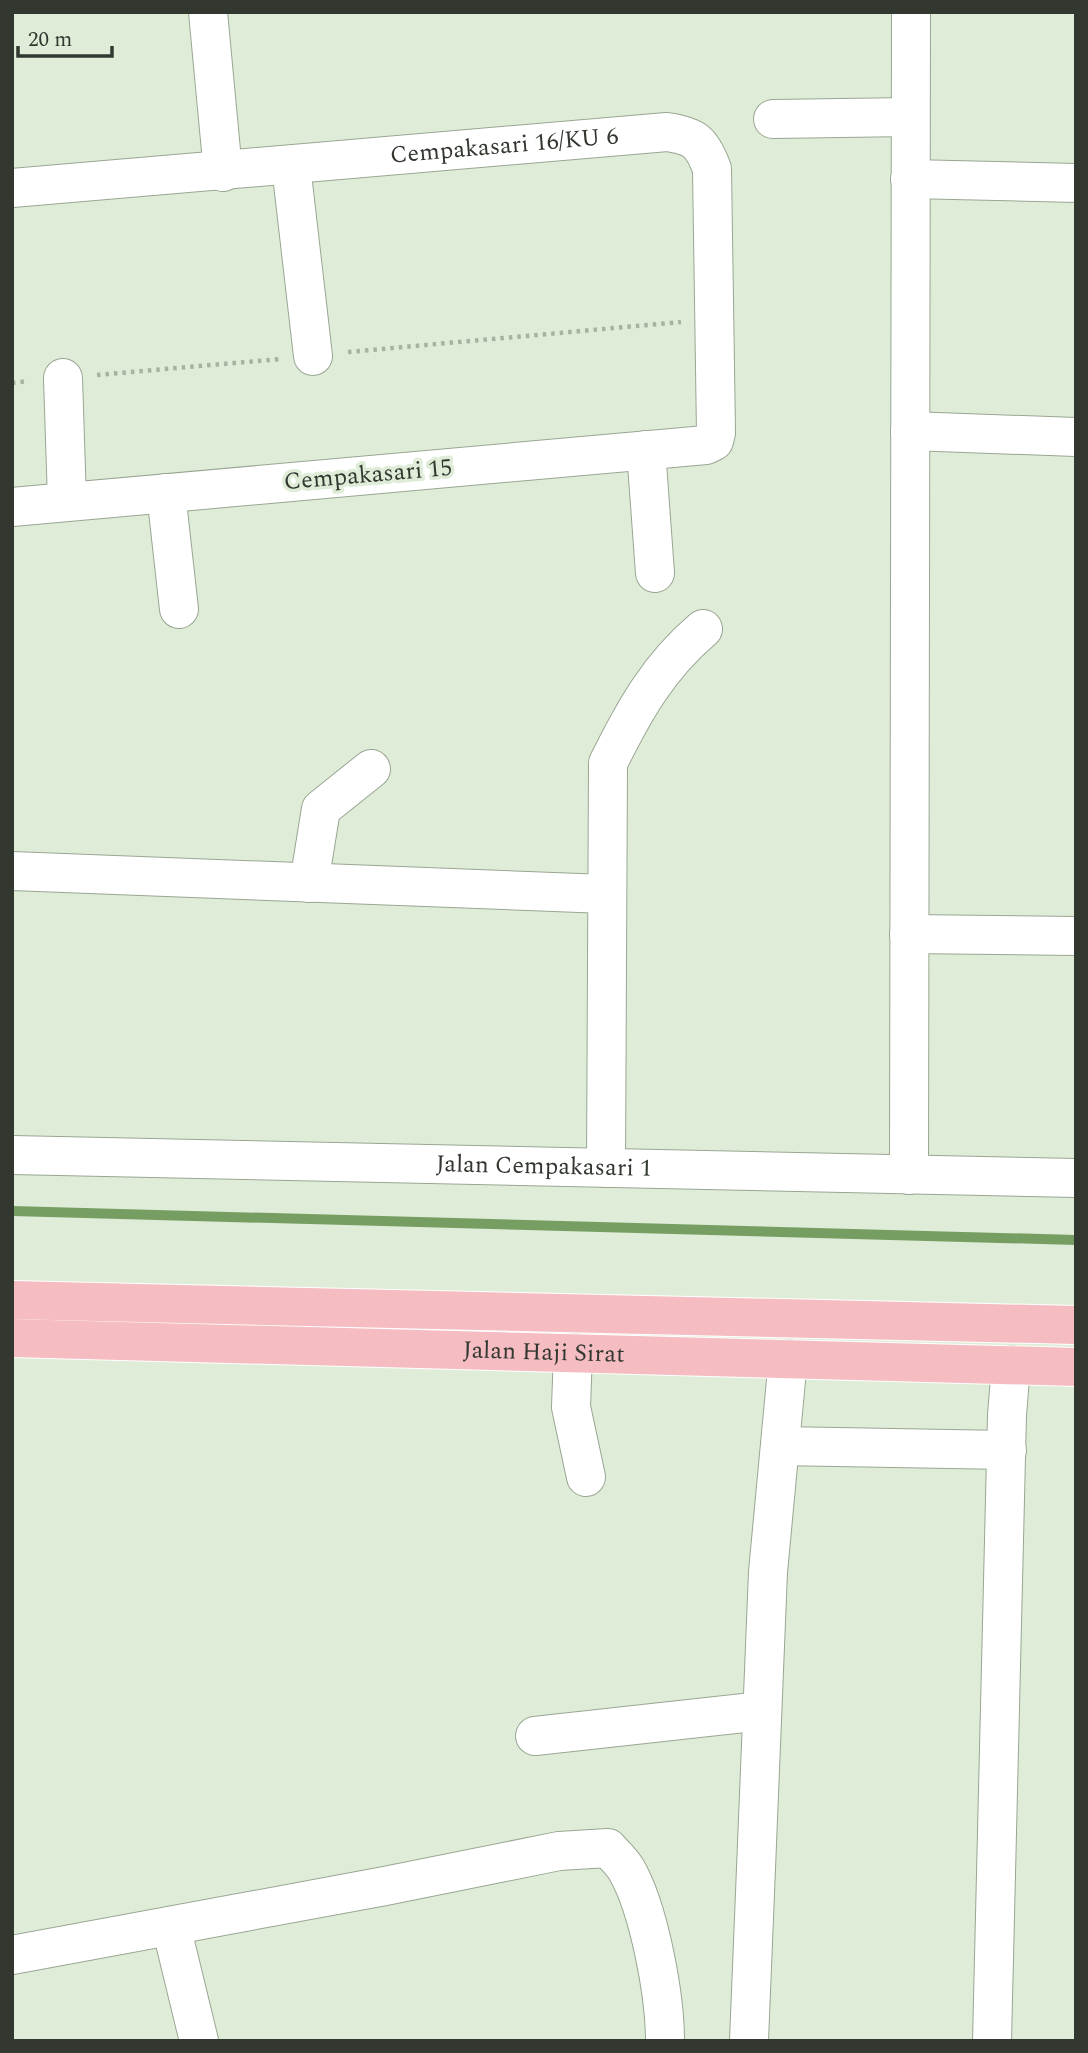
<svg xmlns="http://www.w3.org/2000/svg" width="1088" height="2053" font-family="Spectral,serif">
  <rect width="100%" height="100%" fill="#dfedd8"/>
  <g fill="none" stroke-linecap="round" stroke-linejoin="round">
    <polyline stroke="#779e62" stroke-width="10" points="12,1211 1076,1240"/>
    <g stroke="#99a693" stroke-width="40">
      <g id="minor">
        <polyline points="208,12 223,172"/>
        <polyline points="773,119 910,117"/>
        <polyline points="291,166 313,356"/>
        <polyline points="910,179 1076,183"/>
        <path id="s1" d="M12,188l655,-56c28,4 35,10 45,37l4,264 -2,8 -8,4 -694,62"/>
        <polyline points="63,378 67,501"/>
        <polyline points="910,431 1076,437"/>
        <polyline points="646,450 655,573"/>
        <polyline points="166,493 179,609"/>
        <polyline points="12,871 606,894"/>
        <polyline points="309,883 321,809 371,769"/>
        <polyline points="909,934 1076,936"/>
        <path id="s2" d="M12,1155l1064,23"/>
        <path d="M606,1168l2,-405c26,-52 50,-96 95,-134"/>
        <polyline points="909,1175 911,12"/>
        <polyline points="573,1353 571,1407 586,1477"/>
        <polyline points="780,1446 1007,1450"/>
        <polyline points="535,1736 762,1711"/>
        <polyline points="171,1926 199,2041"/>
        <path d="M12,1955l373,-69 174,-35 49,-3c6,7 13,13 18,21 23,39 39,126 39,172"/>
        <polyline points="749,2041 768,1572 788,1359"/>
        <polyline points="992,2041 1007,1415 1011,1365"/>
      </g>
    </g>
    <g stroke="#fff" stroke-width="40">
      <g id="major">
        <polyline points="12,1300 1076,1325"/>
        <path id="s3" d="M12,1338l1064,29"/>
      </g>
    </g>
    <g stroke="#a7b3a2" stroke-width="4.5" stroke-dasharray="3.5 5" stroke-linecap="butt">
      <polyline points="348,352 681,322"/>
      <polyline points="97,375 280,359"/>
      <polyline points="12,383 29,381"/>
    </g>
    <use href="#minor" stroke="#fff" stroke-width="38"/>
    <use href="#major" stroke="#f5bcc1" stroke-width="38"/>
  </g>
  <g text-anchor="middle" dominant-baseline="central" stroke-width="7" stroke-linejoin="round" paint-order="stroke">
    <g font-size="24" fill="#323830" stroke="#dfedd8">
      <text stroke="none"><textPath href="#s1" startOffset="494">Cempakasari 16/KU 6</textPath></text>
      <text transform="translate(368 475) rotate(-5)">Cempakasari 15</text>
      <text stroke="none"><textPath href="#s2" startOffset="532">Jalan Cempakasari 1</textPath></text>
      <text stroke="none"><textPath href="#s3" startOffset="532">Jalan Haji Sirat</textPath></text>
    </g>
  </g>
  <rect width="1088" height="2053" fill="none" stroke="#323830" stroke-width="28"/>
  <path d="M18 46v10h94v-10" fill="none" stroke="#323830" stroke-width="3.5"/>
  <text x="28" y="46" font-size="21" fill="#323830" stroke="#dfedd8" stroke-width="5" paint-order="stroke">20 m</text>
</svg>
